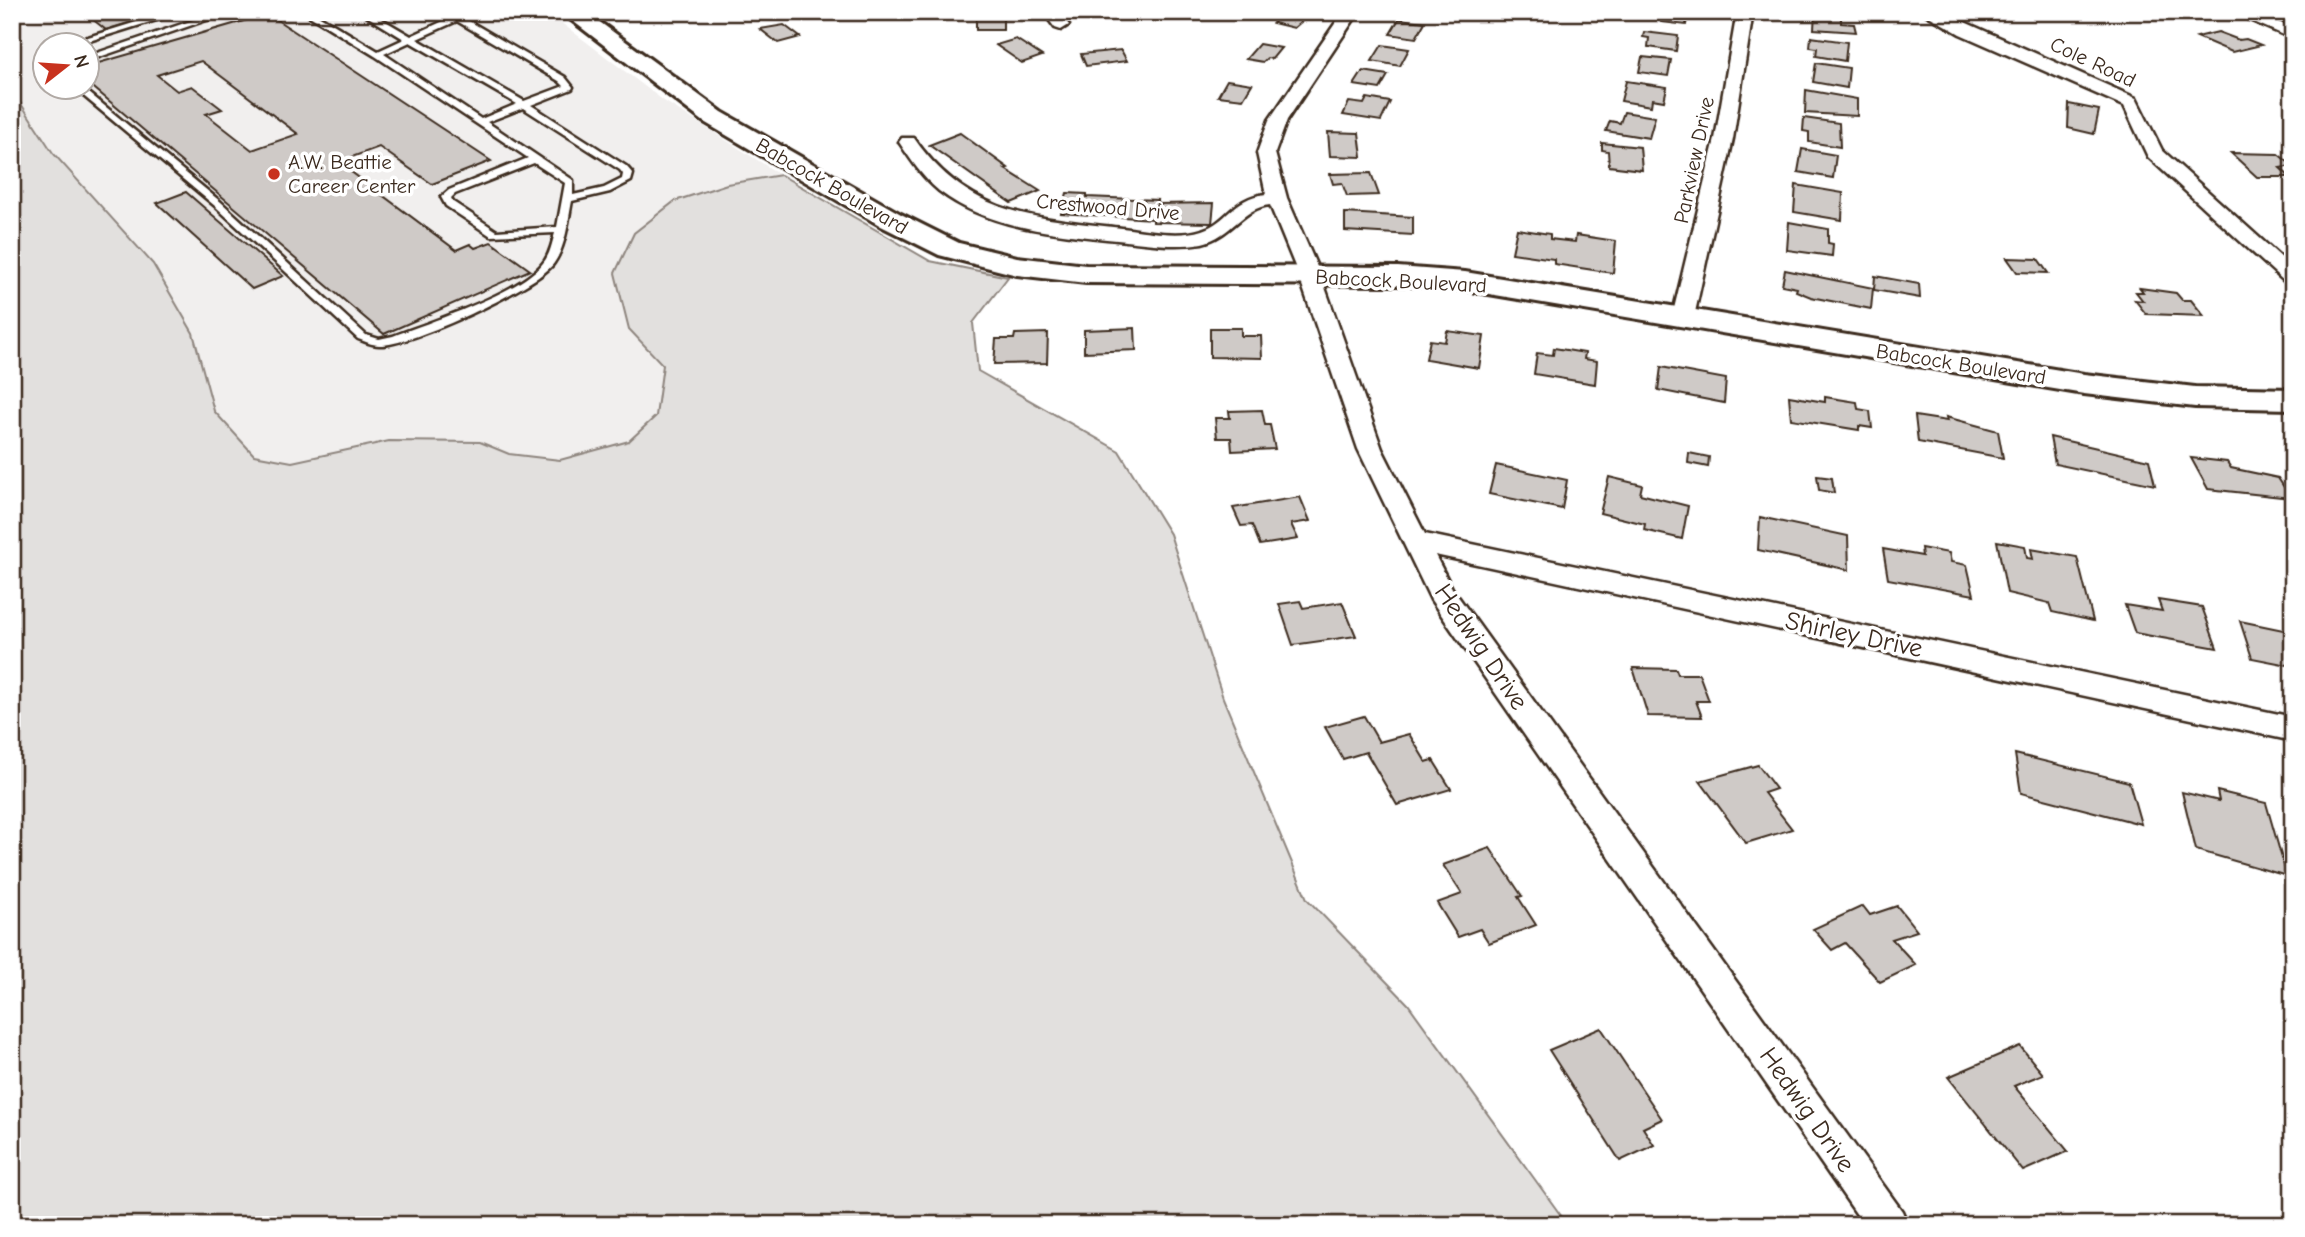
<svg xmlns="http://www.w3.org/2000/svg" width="2305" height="1237" font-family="'Comic Neue',sans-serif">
  <rect width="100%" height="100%" fill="#fff"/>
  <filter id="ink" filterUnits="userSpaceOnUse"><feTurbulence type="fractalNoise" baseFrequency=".0143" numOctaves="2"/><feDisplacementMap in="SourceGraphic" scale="14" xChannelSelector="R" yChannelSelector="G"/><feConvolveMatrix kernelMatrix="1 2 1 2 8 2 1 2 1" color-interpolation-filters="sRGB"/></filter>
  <g filter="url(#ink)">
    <path fill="#f1efee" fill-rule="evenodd" d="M70,12h477l117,89 117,74 -54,9 -98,145 34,36 -7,51 -27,26 -69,18 -51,-6 -29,-12 -146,13 -42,7 -38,-7 -40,-44 -21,-78 -40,-69 -100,-111 -41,-63v-63zM46,46h42v42h-42z"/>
    <polygon fill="#e2e0de" stroke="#8e857e" stroke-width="2" points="12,90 53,153 153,264 193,333 214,411 254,455 292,462 389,441 480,442 509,454 560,460 629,441 656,416 663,365 629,329 615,273 634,233 675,201 727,184 781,175 930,261 1008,277 973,323 978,371 1119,451 1170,534 1223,698 1307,899 1408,1004 1562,1217 1545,1225 12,1225"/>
    <g fill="#cfcac7" stroke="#3b2a1e" stroke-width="2" fill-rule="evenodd">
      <polygon points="112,12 126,12 137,21 106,30 91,18"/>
      <polygon points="1286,12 1292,12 1308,16 1294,28 1273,23"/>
      <polygon points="1663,12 1688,12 1686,25 1661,22"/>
      <polygon points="1815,12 1841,14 1841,23 1854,24 1856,32 1814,29"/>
      <polygon points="983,13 1003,13 1003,30 976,30 976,17 983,17"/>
      <path d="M268,14l223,147 -59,23 -53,-37 -41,15 118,88 14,-6 5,4 16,-6 39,28 -146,64 -296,-251v-17zM201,61l97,73 -46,16 -46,-36 16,-5 -30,-23 -15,5 -20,-16z"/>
      <polygon points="1399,19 1425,22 1416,38 1390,34"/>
      <polygon points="784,25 800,37 778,43 760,29"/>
      <polygon points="1644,32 1678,36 1676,51 1648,47 1649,38 1643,37"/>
      <polygon points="2218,32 2239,40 2246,39 2261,45 2232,52 2197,37"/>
      <polygon points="1811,37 1847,42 1845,61 1816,56 1817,48 1810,47"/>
      <polygon points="1016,39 1042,56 1022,63 996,45"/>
      <polygon points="1259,44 1281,48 1272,59 1267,58 1263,62 1246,59"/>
      <polygon points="1382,45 1409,49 1400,66 1372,61"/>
      <polygon points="1121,50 1127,61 1086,66 1081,54"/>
      <polygon points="1642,57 1671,60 1668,76 1639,72"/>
      <polygon points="1816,63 1849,68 1847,88 1813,82"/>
      <polygon points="1363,71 1388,75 1380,89 1354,85"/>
      <polygon points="1227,80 1252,84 1243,99 1218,96"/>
      <polygon points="1626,81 1667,87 1664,101 1652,99 1651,106 1621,101"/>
      <polygon points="1806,90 1857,99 1857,116 1805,113"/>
      <polygon points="1367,98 1390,102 1381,121 1343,115 1349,102 1364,104"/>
      <polygon points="2069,104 2099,110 2094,134 2068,128"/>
      <polygon points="1624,112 1655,117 1649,138 1606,131 1610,121 1620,123"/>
      <polygon points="1804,118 1839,123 1840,147 1809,142 1809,132 1803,131"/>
      <polygon points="1328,132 1359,133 1362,157 1330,156"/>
      <polygon points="960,133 1008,168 1005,169 1040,191 1011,203 929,145"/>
      <polygon points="1602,143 1640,147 1642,170 1609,166 1608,151 1602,150"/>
      <polygon points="1802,149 1836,155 1833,178 1798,172"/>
      <polygon points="2231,153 2278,154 2293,166 2280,168 2290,177 2257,177"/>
      <polygon points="1371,173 1379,195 1347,196 1342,183 1333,184 1330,174"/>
      <polygon points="1796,185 1843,193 1842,220 1794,212"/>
      <polygon points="186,192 283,276 252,289 157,203"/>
      <polygon points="1067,193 1087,194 1087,197 1158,200 1157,204 1214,203 1212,223 1153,222 1153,219 1061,213"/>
      <polygon points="1345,213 1413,217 1413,235 1345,231"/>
      <polygon points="1789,222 1828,229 1828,243 1833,244 1832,256 1787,250"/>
      <polygon points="1517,229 1550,234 1550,239 1575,242 1576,235 1616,241 1613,273 1554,264 1554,259 1512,253"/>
      <polygon points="2007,258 2038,259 2048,273 2017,272"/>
      <polygon points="1785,270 1873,288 1871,309 1811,297 1796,291 1797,288 1782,285"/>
      <polygon points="1875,276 1919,284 1920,298 1874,290"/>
      <polygon points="2140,288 2176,293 2182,300 2191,300 2204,316 2146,314 2135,300 2143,301 2136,292 2143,292"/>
      <polygon points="1135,328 1136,350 1084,352 1084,330"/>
      <polygon points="1210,328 1241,328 1241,336 1261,336 1262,358 1210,357"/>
      <polygon points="1447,331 1484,336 1479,368 1426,359 1430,340 1445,342"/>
      <polygon points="1048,333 1047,363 994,364 996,339 1014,339 1015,334"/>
      <polygon points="1554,348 1585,353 1584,359 1597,361 1595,384 1534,374 1537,353 1553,355"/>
      <polygon points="1661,367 1726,379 1724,403 1658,390"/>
      <polygon points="1789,396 1825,402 1825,397 1857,402 1858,409 1870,411 1872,428 1859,426 1859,430 1791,419"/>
      <polygon points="1262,410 1265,425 1270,425 1275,449 1232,451 1231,438 1217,438 1215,418 1230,418 1229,411"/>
      <polygon points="1915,416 1947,421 1946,417 1998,431 2003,458 1918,442"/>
      <polygon points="2050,437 2149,460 2155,485 2055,464"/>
      <polygon points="1689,453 1709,457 1708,467 1688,463"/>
      <polygon points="2191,458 2227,462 2231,468 2278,478 2291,498 2208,489"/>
      <polygon points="1496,465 1567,480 1562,509 1489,494"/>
      <polygon points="1817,476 1832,478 1834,493 1819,490"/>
      <polygon points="1609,477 1642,485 1640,494 1688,506 1682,539 1644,530 1645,524 1600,513"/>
      <polygon points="1300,497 1310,521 1291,524 1298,539 1260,545 1252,525 1241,526 1233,508"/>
      <polygon points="1760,517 1848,536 1849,570 1758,550"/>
      <polygon points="1997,541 2025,546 2027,558 2033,559 2031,549 2077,557 2093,621 2052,612 2049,603 2007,593"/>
      <polygon points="1921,548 1949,553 1951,562 1967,565 1974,595 1888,579 1883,549 1922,556"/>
      <polygon points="2158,600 2202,607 2217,648 2135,633 2125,605 2162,611"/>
      <polygon points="1300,601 1303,608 1342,602 1356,636 1293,645 1279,604"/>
      <polygon points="2240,621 2293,632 2293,666 2252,658"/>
      <polygon points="1633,668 1676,669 1678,674 1699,674 1709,701 1696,701 1702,717 1648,716"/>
      <polygon points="1364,716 1379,742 1409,734 1426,762 1433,760 1451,789 1397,805 1366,752 1343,759 1325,727"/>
      <polygon points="2015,754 2129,782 2141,824 2021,793"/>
      <polygon points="1758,765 1776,789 1764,793 1792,829 1746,843 1700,781"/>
      <polygon points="2217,791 2266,803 2287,876 2196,850 2182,792 2219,801"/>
      <polygon points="1490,848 1522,896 1518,897 1536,925 1489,943 1480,929 1458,937 1437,903 1462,894 1443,865"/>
      <polygon points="1863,906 1870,915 1897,906 1917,931 1892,939 1916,965 1880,982 1845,943 1832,950 1813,929"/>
      <polygon points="1601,1028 1662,1119 1643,1128 1654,1145 1620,1161 1549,1050"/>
      <polygon points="2020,1046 2043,1074 2014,1086 2068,1151 2023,1171 1948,1077"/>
    </g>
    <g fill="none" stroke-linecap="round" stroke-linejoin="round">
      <g stroke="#3b2a1e" stroke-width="5">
        <g id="lane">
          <polygon points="169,12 182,12 73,46 59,46"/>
          <polygon points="217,12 230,12 88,61 88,56"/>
          <path d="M303,12h10l65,39 26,-12 -44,-27h10l41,24 52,-24h11l-10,6 101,59 8,10 -1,2 -41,16 95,61 7,8 -2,7 -21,11 -38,9c-4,20 -6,45 -18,62 -16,24 -146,84 -175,82 -7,0 -15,-4 -21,-6l-143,-133 -141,-118h9l138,114 145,133 13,4 14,-3c37,-14 127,-43 150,-73 7,-8 9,-20 12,-30l-64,3 -45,-30 -5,-9 8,-7 79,-32 -153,-102zM457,21l102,60 5,5 -40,15 -107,-62zM410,42l107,62 -36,15 -97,-65zM523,108l97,62 3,4 -1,5 -18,9 -31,7v-15l-86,-58zM534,163l31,20 -8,44 -60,4 -44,-29 -2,-4 4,-4z"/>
          <polygon points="600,12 613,12 582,22 578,20"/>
        </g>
      </g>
      <g stroke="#3b2a1e" stroke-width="5">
        <g id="street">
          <polygon points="1043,12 1059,12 1069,25 1061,30 1055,28"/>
          <path d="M1343,12h16l-72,108 -12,33 12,45 34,78 61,173 43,85 868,183v24l-858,-186 17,33 450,623 6,14h-44l-433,-625 -73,-151 -59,-173 -29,-71c-28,3 -38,31 -68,38 -28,5 -57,0 -85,-3 -59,-6 -129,-11 -178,-49 -17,-14 -28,-31 -40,-49l3,-4h12c54,78 121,80 208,90 25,3 56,10 80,2 26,-8 30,-32 64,-36l-9,-41 12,-33z"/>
          <polygon points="1737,12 1753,12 1733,139 1694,317 1683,324 1672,317 1715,139"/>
          <polygon points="1922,12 1942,12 2136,98 2162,150 2293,268 2293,285 2286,283 2148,157 2124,106 1960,34"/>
          <polygon points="2231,12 2253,12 2293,28 2293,39"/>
        </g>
      </g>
      <g stroke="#3b2a1e" stroke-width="6">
        <polygon id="secondary" points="561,12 586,12 722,112 901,214 959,243 1017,257 1086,265 1398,267 1465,272 2084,374 2195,387 2293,389 2293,409 2195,407 2084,394 1465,290 1398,285 1086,283 1017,275 939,255 881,226 704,122"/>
      </g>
      <use href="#lane" fill="#fff" fill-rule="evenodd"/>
      <use href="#street" fill="#fff" fill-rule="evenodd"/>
      <use href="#secondary" fill="#fff" fill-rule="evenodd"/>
    </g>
  </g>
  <circle fill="#c8321e" stroke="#fff" stroke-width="2.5" cx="274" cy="174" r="7"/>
  <g text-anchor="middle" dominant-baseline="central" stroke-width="7" stroke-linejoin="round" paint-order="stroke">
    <g font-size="21" fill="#3b2a1e" stroke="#fff">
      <text transform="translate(2093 62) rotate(25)">Cole Road</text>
      <text transform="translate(1694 160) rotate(-78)">Parkview Drive</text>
      <text transform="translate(832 186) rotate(30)">Babcock Boulevard</text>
      <text transform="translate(1108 207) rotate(5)">Crestwood Drive</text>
      <text transform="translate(1401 281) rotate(3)">Babcock Boulevard</text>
      <text transform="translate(1961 364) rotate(9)">Babcock Boulevard</text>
    </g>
    <g font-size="21" fill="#3b2a1e" stroke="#fff" text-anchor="start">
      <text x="288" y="162">A.W. Beattie<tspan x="288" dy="24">Career Center</tspan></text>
    </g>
    <g font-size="26" fill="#3b2a1e" stroke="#fff">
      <text transform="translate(1854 635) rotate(12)">Shirley Drive</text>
      <text transform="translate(1481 647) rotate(56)">Hedwig Drive</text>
      <text transform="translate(1807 1110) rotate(55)">Hedwig Drive</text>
    </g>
  </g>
  <rect width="2305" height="1237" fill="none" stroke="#fff" stroke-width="42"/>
  <rect x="21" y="21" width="2263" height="1195" fill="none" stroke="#3b2a1e" stroke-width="2.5" filter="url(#ink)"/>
  <g transform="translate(66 66) rotate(73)"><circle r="33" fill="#ffffff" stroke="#b1aaa5" stroke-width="2"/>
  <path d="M0-5L12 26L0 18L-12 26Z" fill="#c8321e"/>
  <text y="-10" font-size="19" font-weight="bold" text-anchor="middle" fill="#3b2a1e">N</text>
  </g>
</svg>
